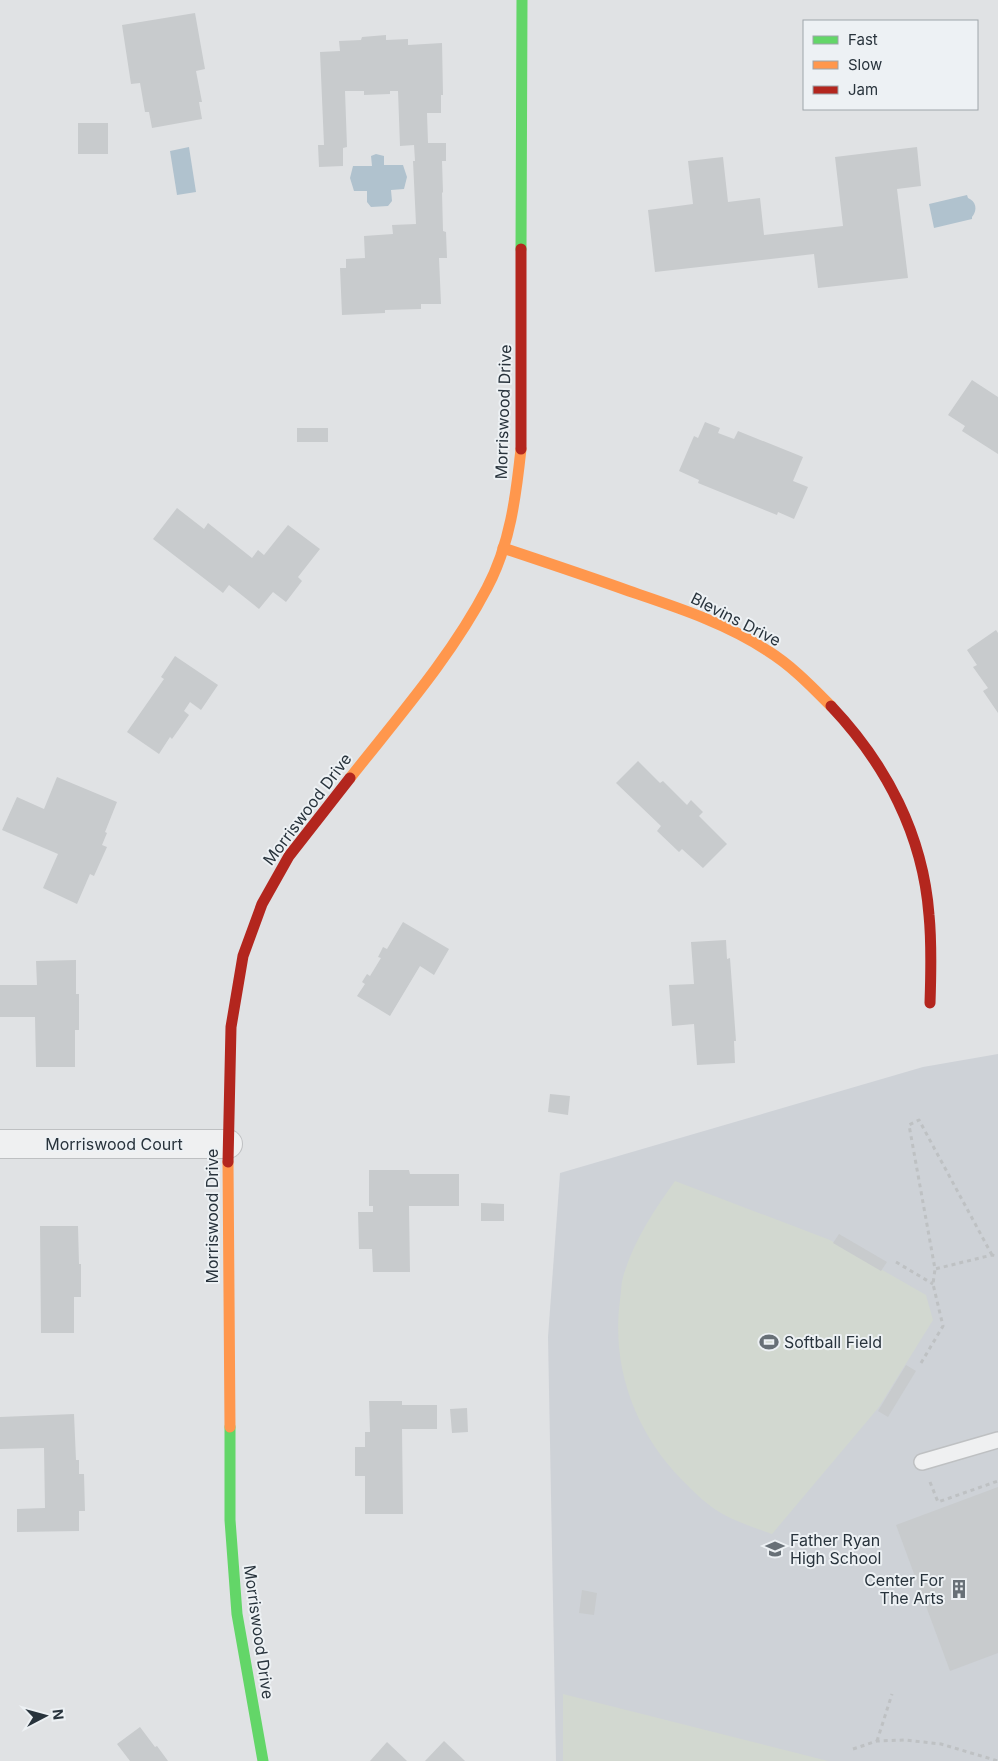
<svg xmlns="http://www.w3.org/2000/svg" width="998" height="1761" font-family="Inter,sans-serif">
  <rect width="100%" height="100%" fill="#e0e2e4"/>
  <polygon fill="#ced2d7" points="998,1054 998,1761 556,1761 548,1337 560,1173 923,1067"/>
  <g fill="#d2d8d0">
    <path d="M675,1181l155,59 96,55 7,25 -54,87 -107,127c-19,-7 -39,-13 -56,-24 -12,-8 -24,-20 -34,-30 -47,-48 -71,-113 -62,-180 1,-7 1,-16 3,-23 10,-35 31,-67 52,-96z"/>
    <polygon points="563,1694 828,1761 563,1761"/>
  </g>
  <g fill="#b0c2ce">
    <polygon points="189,147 196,192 177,195 170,151"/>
    <polygon points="376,154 384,156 384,165 403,165 407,177 404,189 391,190 392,201 388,206 371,207 367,202 367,191 354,191 350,178 353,166 372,166 371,156"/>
    <path d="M967,195l1,3c8,3 10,12 4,19v2l-38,9 -5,-24z"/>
  </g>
  <g fill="#c8cbcd">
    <polygon points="195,13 205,69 196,71 202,102 199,102 202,119 152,128 149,112 145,112 140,83 131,84 122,25"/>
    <polygon points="386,35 386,40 408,39 408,45 442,43 443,95 441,95 441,113 427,113 428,143 446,143 446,161 442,161 443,193 442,192 443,231 446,232 447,258 439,258 441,304 421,304 421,309 385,310 385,313 342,315 340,268 346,268 346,259 365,258 364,236 393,234 392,225 416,224 413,161 415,161 414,145 400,146 398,91 390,91 390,94 364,95 364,91 345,91 347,147 343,148 343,166 319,167 318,145 324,145 320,52 340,51 339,41 361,40 362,37"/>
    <rect x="78" y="123" width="30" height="31"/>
    <polygon points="917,147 921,186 897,189 908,278 818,288 814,254 655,272 648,210 693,204 688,161 723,157 728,202 760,198 764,235 843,226 835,157"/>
    <polygon points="972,380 998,397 998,454 962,431 965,426 948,415"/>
    <polygon points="705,422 720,428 718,433 734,439 738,431 803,457 793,481 808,487 794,519 778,512 777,515 698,483 699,480 679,471 694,436 698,438"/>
    <rect x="297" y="428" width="31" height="14"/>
    <polygon points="177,508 204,529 208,523 252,558 258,550 264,555 288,525 320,549 298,577 302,581 286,602 273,592 259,609 229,585 223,593 153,539"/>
    <polygon points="996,630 998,633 998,713 983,691 988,688 973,667 977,665 967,650"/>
    <polygon points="175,656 218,685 201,710 190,702 184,711 189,715 172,739 170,737 159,754 127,732 164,679 161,677"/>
    <polygon points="638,761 660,783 663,781 687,805 691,800 703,812 699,816 727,844 703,868 682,849 679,852 657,831 661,826 616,783"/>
    <polygon points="57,777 117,802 105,832 107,833 102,845 107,847 94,876 90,874 77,904 43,888 58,854 2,830 17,797 44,809"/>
    <polygon points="403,922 449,949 434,975 420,966 390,1016 357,996 365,984 362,982 367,974 370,976 381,958 378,957 383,947 387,949"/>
    <polygon points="726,940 727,959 730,958 736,1041 734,1041 735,1063 697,1065 694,1024 672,1026 669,985 694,984 691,942"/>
    <polygon points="76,960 76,994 79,994 79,1030 75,1030 75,1067 36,1067 35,1017 0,1017 0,985 37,985 36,961"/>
    <polygon points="550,1094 570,1096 568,1115 548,1112"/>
    <polygon points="369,1170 409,1170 410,1174 459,1174 459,1206 409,1206 410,1272 373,1272 372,1249 359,1249 358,1212 373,1212 373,1206 369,1206"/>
    <polygon points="481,1203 504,1204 504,1221 481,1221"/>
    <polygon points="40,1226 78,1226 79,1264 81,1264 81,1297 74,1297 74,1333 41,1333"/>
    <polygon points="839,1234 887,1262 881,1271 833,1243"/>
    <polygon points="906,1365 916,1371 888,1417 878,1411"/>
    <polygon points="369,1401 402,1401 402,1405 437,1405 437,1429 402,1429 403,1514 365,1514 365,1476 355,1476 355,1447 365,1447 365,1432 370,1432"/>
    <polygon points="467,1408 468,1432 452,1433 450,1409"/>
    <polygon points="74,1414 76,1460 79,1460 79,1474 84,1474 85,1511 79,1511 79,1531 17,1532 17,1509 45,1508 44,1448 0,1449 0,1417"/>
    <polygon points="998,1487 998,1653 950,1671 896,1525"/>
    <polygon points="582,1590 597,1593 594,1615 579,1613"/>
    <polygon points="140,1727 155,1747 157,1746 168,1761 130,1761 117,1744"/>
    <polygon points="444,1741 465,1761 425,1761"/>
    <polygon points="387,1742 407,1761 370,1761"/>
  </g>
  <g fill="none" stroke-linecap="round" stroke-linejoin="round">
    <g stroke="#bec0c2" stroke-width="18">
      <polyline id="lane" points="922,1462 998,1440"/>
    </g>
    <g stroke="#bec0c2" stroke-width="30">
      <polyline id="street" points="0,1144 228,1144"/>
    </g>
    <g stroke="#bec1c3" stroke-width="3" stroke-dasharray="4 4" stroke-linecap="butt">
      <polyline points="992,1255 919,1120 909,1125 935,1269 992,1255 998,1256"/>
      <polyline points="896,1262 933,1284"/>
      <polyline points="921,1363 943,1326 933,1284 935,1269"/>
      <polyline points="930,1482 938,1502 998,1481"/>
      <polyline points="877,1741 892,1694"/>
      <polyline points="853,1749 877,1741 905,1740 941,1744 998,1761"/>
    </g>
    <use href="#lane" stroke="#eff0f1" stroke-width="15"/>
    <use href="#street" stroke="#eff0f1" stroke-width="28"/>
    <g stroke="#63d668" stroke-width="11">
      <polyline points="521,249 522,0"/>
      <polyline points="230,1427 230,1520 237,1614 263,1761"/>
    </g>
    <g stroke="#ff974d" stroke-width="11">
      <path d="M503,548c42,14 84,28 126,43 47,16 97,32 139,60 24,15 43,35 63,55"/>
      <path d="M350,778c48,-61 101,-121 137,-190 23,-43 29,-92 34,-139"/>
      <polyline points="228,1162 230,1427"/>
    </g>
    <g stroke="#b3261e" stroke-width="11">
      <polyline points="521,449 521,249"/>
      <path d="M831,706c55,58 92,129 98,209 3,30 2,59 1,88"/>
      <polyline points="228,1162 231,1027 243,956 262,904 289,856 350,778"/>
    </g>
  </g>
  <defs>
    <g id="stadium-bare" transform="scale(1.5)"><path d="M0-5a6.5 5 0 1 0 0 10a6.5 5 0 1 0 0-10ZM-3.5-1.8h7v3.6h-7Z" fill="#687077" stroke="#edf1f4" stroke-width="2.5" paint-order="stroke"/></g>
    <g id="university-bare" transform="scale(1.5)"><path d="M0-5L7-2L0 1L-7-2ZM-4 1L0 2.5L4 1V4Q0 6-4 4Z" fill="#687077" stroke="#edf1f4" stroke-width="2.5" paint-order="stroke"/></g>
    <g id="building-bare" transform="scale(1.5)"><path d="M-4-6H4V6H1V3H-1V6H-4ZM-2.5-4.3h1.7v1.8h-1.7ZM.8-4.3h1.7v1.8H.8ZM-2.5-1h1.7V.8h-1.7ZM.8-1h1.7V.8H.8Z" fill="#687077" stroke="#edf1f4" stroke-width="2.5" paint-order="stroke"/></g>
  </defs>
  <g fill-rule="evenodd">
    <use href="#stadium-bare" x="769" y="1342"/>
    <use href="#university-bare" x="775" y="1549"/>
    <use href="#building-bare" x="959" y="1589"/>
  </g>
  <g text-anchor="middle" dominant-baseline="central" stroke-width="4" stroke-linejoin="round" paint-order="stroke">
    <g font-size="16" fill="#28333c" stroke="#edf1f4">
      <text transform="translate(503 412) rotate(-88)">Morriswood Drive</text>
      <text transform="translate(736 619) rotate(27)">Blevins Drive</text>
      <text transform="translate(307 809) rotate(-53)">Morriswood Drive</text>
      <text x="114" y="1144">Morriswood Court</text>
      <text transform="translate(212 1216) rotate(-90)">Morriswood Drive</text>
      <text transform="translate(259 1632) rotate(82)">Morriswood Drive</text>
    </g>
    <g font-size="16" fill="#28333c" stroke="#edf1f4" text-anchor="start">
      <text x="784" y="1342">Softball Field</text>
      <text x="790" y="1540">Father Ryan<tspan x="790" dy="18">High School</tspan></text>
      <text x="944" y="1580" text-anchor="end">Center For<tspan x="944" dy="18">The Arts</tspan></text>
    </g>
  </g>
  <rect x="803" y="20" width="175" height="90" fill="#edf1f4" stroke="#9ea5aa"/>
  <rect x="813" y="36" width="25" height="8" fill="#63d668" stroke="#9ea5aa"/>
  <text x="848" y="45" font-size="15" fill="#28333c">Fast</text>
  <rect x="813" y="61" width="25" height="8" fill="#ff974d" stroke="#9ea5aa"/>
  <text x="848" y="70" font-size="15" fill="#28333c">Slow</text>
  <rect x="813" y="86" width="25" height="8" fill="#b3261e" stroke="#9ea5aa"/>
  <text x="848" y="95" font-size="15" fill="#28333c">Jam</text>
  <g transform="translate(45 1716) rotate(84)" stroke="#edf1f4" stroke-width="4" paint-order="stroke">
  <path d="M0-4L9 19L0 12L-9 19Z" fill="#28333c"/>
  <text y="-8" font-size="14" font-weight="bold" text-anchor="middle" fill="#28333c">N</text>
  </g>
</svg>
